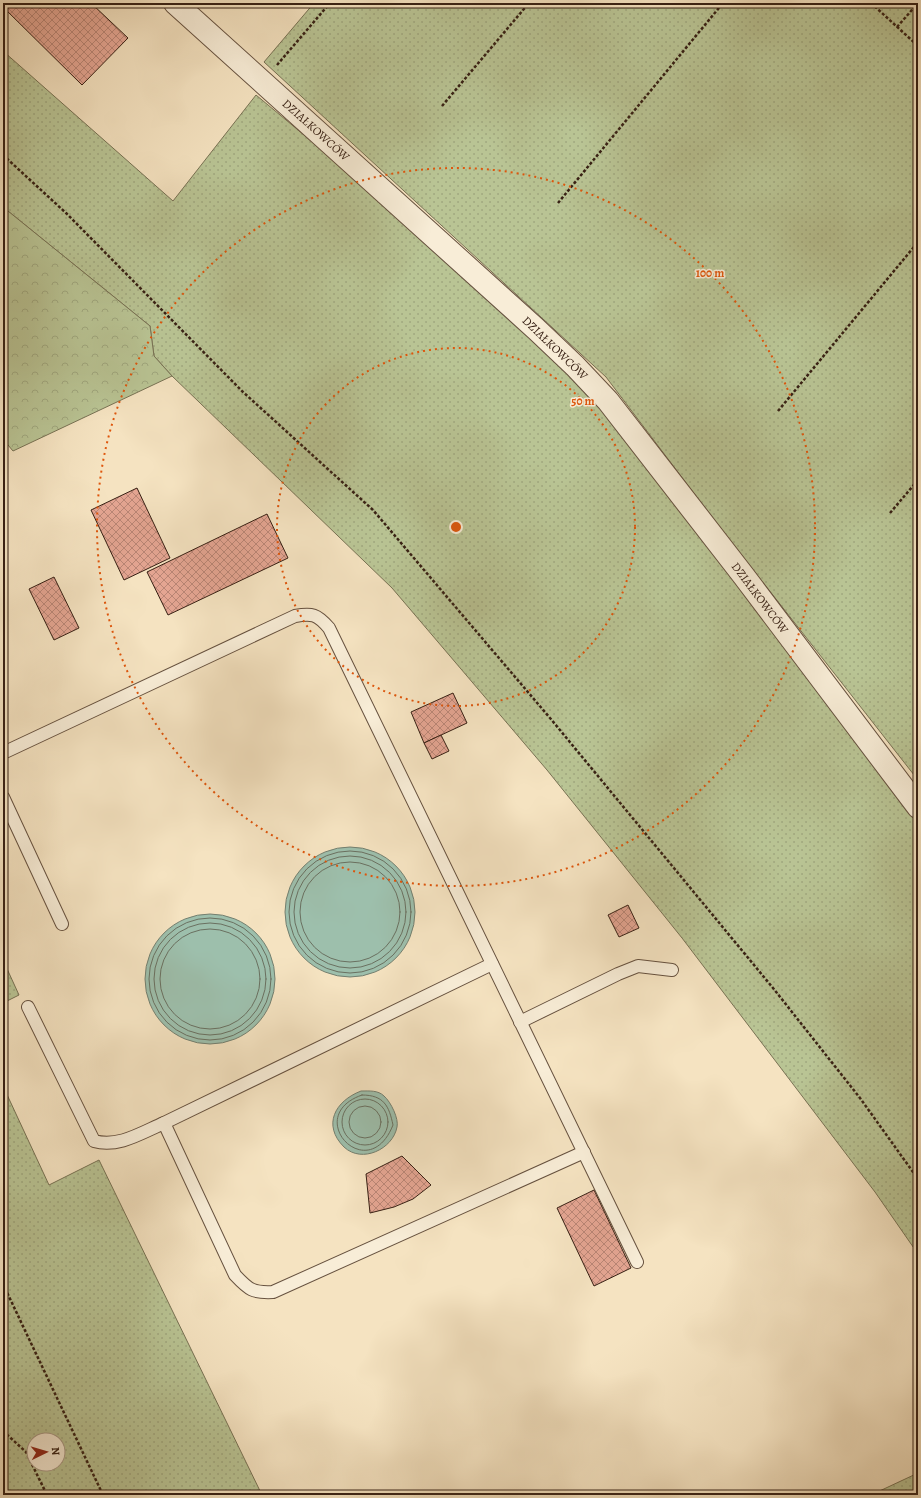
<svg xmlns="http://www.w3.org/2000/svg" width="921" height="1498" font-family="Alegreya,serif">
  <defs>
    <pattern id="grass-dots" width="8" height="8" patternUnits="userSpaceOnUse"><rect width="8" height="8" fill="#b9c494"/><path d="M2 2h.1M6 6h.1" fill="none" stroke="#a0a87f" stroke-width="1.8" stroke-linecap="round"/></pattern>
    <pattern id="forest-crowns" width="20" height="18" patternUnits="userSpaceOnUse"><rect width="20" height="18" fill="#b9c494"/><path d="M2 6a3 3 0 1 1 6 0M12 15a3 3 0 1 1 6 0" fill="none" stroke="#a0a87f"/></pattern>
    <pattern id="building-cross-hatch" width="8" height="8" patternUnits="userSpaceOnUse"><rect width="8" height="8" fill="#e4a592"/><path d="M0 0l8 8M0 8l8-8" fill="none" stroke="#ba8676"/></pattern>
  </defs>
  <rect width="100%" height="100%" fill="#f5e3c1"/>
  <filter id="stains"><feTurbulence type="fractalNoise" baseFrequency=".005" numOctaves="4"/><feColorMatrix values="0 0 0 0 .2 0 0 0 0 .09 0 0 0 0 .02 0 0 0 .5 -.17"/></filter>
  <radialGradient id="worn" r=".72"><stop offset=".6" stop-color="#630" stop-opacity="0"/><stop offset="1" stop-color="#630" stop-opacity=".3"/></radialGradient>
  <g fill="url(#grass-dots)" stroke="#787254" fill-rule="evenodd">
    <polygon points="314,3 918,3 918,780 721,529 606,377 264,62"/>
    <polygon points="3,51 173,201 256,95 530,323 582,384 828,700 918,820 918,1254 875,1192 682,938 547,770 392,588 172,376 154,356 150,326 3,207"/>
    <polygon points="3,960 19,995 3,1003"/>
    <path d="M3,1086l46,99 50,-25 163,335h-259zM34,1440h24v24h-24z"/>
    <polygon points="918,1473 918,1495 871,1495"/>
  </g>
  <polygon fill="url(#forest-crowns)" stroke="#787254" points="3,207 150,326 154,356 172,376 13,451 3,439"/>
  <g fill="#9dbfac" stroke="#747f6f">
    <circle cx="350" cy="912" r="65"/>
    <circle cx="210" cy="979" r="65"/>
    <path d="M361,1091c8,0 17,-1 23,5 7,6 15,23 13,31 -4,22 -35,37 -53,20 -22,-22 -9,-46 17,-56z"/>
  </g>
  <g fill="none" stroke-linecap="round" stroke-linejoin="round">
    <g stroke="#6a7060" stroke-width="1">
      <circle cx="350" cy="912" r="61"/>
      <circle cx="350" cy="912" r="56"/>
      <circle cx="350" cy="912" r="50"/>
      <circle cx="210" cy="979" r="61"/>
      <circle cx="210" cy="979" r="56"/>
      <circle cx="210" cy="979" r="50"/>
      <path d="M362,1095c22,0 27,11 31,30 -25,63 -92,-9 -31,-30z"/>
      <circle cx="365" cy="1122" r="23"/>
      <circle cx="365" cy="1122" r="16"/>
    </g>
  </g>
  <g fill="url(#building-cross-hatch)" stroke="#372014">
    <polygon points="3,3 91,3 128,38 82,85 3,7"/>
    <polygon points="137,488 170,558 124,580 91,510"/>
    <polygon points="267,514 288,558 168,615 147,572"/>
    <polygon points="54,577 79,628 54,640 29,589"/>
    <polygon points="453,693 467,723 424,743 411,712"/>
    <polygon points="441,735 449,751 432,759 424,743"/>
    <polygon points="628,905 639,928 619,937 608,915"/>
    <polygon points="402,1156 431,1185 413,1199 394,1207 370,1213 366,1174"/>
    <polygon points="594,1190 631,1268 594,1286 557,1208"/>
  </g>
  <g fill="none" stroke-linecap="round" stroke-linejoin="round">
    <g stroke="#66513f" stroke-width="14">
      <g id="service">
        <path d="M3,753l292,-137c17,-3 22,-2 34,12l308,634"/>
        <polyline points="3,797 62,924"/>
        <path d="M28,1007l66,134c24,7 47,-8 70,-18l328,-159"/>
        <polyline points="520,1022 618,974 638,966 672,970"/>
        <path d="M164,1123l71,152c14,15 18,18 38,17l311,-140"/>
      </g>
    </g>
    <g stroke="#66513f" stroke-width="24">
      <polyline id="minor" points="175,3 536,329 575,366 608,401 743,575 918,807"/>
    </g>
    <g stroke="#372014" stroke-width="2.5" stroke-dasharray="3 2" stroke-linecap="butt">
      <polyline points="871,3 918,46"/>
      <polyline points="897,27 918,3"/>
      <polyline points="277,65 330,3"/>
      <polyline points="442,106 529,3"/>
      <polyline points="3,155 66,213 243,392 373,510 550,718 773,988 860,1098 918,1179"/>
      <polyline points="558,203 723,3"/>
      <polyline points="778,411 918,242"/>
      <polyline points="890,513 918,480"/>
      <polyline points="3,1284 103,1495"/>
      <polyline points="3,1431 26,1452 47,1495"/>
    </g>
    <use href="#service" stroke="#f8edd7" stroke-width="12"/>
    <use href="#minor" stroke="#f8edd7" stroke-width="22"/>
  </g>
  <g fill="none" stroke="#df560c" stroke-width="2" stroke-dasharray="2 4">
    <circle cx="456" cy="527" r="179"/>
    <circle cx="456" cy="527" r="359"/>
  </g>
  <g text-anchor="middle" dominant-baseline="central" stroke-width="3" stroke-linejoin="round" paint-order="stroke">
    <g font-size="12" fill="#372014" stroke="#f8edd7">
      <text transform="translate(316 130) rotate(42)">DZIAŁKOWCÓW</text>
      <text transform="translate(555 348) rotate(44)">DZIAŁKOWCÓW</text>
      <text transform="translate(760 598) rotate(53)">DZIAŁKOWCÓW</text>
    </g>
  </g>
  <circle cx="456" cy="527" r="6" fill="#df560c" stroke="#f8edd7" stroke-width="2"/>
  <g font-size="12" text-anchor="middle" font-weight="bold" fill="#df560c" stroke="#f8edd7" stroke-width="3" stroke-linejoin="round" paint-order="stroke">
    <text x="710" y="277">100 m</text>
    <text x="583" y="405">50 m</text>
  </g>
  <rect width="921" height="1498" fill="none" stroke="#f5e3c1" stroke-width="16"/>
  <rect x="4" y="4" width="913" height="1490" fill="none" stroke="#372014" stroke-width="2"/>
  <rect x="8" y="8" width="905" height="1482" fill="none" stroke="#372014"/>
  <g transform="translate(46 1452) rotate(85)"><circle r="19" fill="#f8edd7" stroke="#ab9b89"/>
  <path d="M0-3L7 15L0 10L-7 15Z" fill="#8f2418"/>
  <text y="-6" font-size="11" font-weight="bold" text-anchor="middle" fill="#372014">N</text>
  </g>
  <rect width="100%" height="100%" filter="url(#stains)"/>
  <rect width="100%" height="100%" fill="url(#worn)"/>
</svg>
